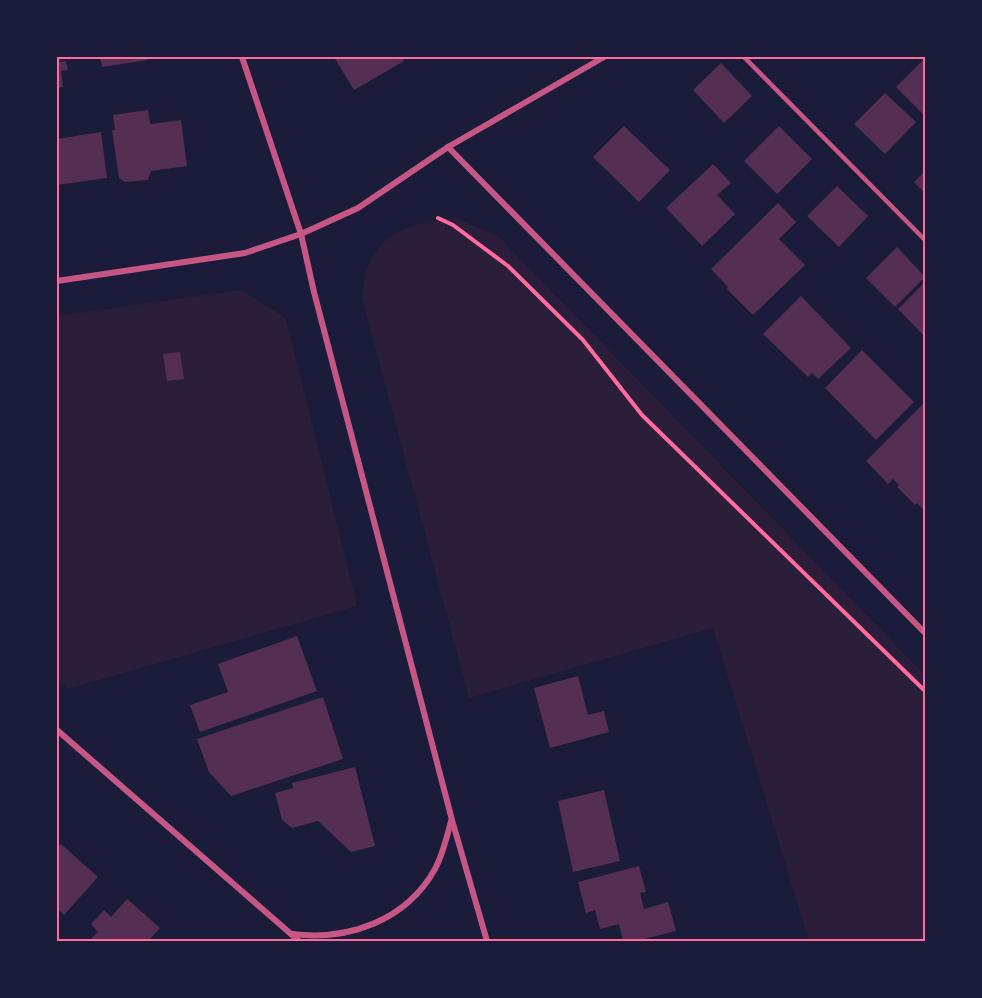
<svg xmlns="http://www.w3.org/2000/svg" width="982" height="998" font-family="'Golos Text',sans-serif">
  <rect width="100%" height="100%" fill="#1b1b3a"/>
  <g fill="#2a1e3b">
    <path d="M455,218l43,18 427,439v266h-116l-96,-313 -244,70 -107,-400c2,-10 2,-23 6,-32 17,-39 49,-43 87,-48z"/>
    <polygon points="241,290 286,318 357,606 68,689 57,679 57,316"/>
  </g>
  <g fill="#542f53">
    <polygon points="57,57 59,57 60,62 66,61 68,70 61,71 63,87 57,88"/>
    <polygon points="100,57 148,57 148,60 102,67"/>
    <polygon points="334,57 402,57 404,61 354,90"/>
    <polygon points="925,58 925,116 896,87"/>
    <polygon points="721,63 752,96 724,123 693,90"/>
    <polygon points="885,93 916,122 885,154 854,124"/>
    <polygon points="148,110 150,124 181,120 187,166 151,171 148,180 125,182 119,178 112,130 115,130 113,115"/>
    <polygon points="624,126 670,170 639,202 593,157"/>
    <polygon points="779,126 812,159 777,194 744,161"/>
    <polygon points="101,132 107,178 57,185 57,139"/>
    <polygon points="713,164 731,183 717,195 735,214 702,246 666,208"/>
    <polygon points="925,171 925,193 914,182"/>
    <polygon points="837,186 868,216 839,247 807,216"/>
    <polygon points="778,203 796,222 779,239 805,265 753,315 727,289 728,287 711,269"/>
    <polygon points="897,247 925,277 895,307 866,278"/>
    <polygon points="925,282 925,337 898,309"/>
    <polygon points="801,296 851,348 818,379 812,373 808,377 763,334"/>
    <polygon points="862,350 914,402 876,440 825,388"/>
    <polygon points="180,352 184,379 167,381 163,354"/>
    <polygon points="925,402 925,511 917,503 915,505 897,487 899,485 893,479 888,484 866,461"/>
    <polygon points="297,636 317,691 200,732 190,705 228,692 218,664"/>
    <polygon points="578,676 588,715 604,711 609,732 550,748 534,688"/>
    <polygon points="323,697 343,759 231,796 209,772 197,739"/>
    <polygon points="355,767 375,846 351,852 318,821 292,828 282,820 275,793 293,788 292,783"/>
    <polygon points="604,790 620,861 573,872 558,801"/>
    <polygon points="61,844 98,877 64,915 57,908 57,848"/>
    <polygon points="639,866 646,892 640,893 644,909 668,902 676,931 637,941 623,941 619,924 600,929 595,910 586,913 578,882"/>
    <polygon points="127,899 160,928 148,941 89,941 98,932 91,924 104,910 111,917"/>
  </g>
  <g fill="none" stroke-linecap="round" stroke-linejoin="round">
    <polyline stroke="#ff6b9d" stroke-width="4" points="438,218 453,225 508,266 583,340 642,415 925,691"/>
    <polyline stroke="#c65784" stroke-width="4.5" points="744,57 925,240"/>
    <g stroke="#c65784" stroke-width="6">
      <polyline points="242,57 301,234 314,292 452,820 487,941"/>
      <polyline points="448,147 925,633"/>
      <polyline points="57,281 245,253 301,234 358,208 448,147 604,57"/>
      <polyline points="57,730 299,941"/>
      <path d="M292,934c56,7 114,-13 143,-65 8,-15 12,-32 16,-48"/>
    </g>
  </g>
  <rect width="982" height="998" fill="none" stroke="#1b1b3a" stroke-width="117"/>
  <rect x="58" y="58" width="866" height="882" fill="none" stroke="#ff6b9d" stroke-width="2"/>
</svg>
